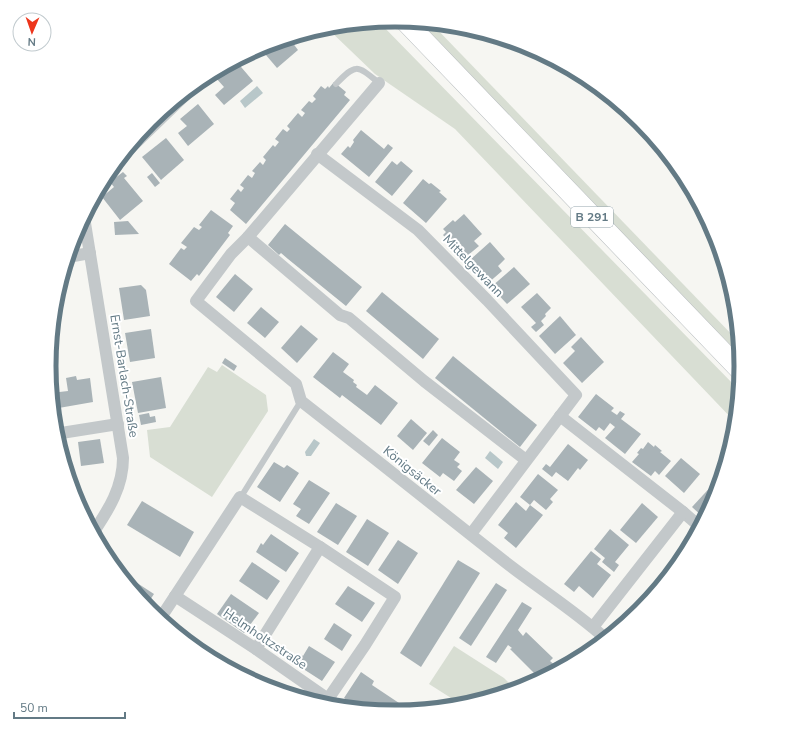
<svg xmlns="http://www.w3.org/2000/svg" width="789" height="732" font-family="'Nunito Sans',sans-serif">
  <rect width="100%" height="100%" fill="#f6f6f2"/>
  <g fill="#d8ded3">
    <polygon points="379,22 738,389 735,422 455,129 375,74 326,27"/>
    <polygon points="421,23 432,24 738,341 739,354 555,165"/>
    <polygon points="222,365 266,395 268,411 212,497 150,457 147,430 170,427 208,367 217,372"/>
    <polygon points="454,646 504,678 515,689 462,705 429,684"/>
  </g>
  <g fill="#b8c7c9">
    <polygon points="257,86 263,93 245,108 240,101"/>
    <polygon points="314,439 320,443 311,456 306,456 305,452"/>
    <polygon points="490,451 503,462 498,469 485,458"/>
  </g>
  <g fill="#a9b3b7">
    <polygon points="289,38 298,50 277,68 260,48"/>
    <polygon points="236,61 253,81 224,105 215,95 224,87 216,78"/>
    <polygon points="334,82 346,92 344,95 350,100 246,224 230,210 235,203 230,199 238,189 241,192 244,188 240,185 248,175 252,178 255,173 252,171 260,162 263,165 266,160 263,157 273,145 275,147 279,142 275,139 283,129 287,132 290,129 287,126 298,113 302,117 305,113 301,110 309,101 312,103 316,99 313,96 321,86 325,89 328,86 329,88"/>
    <polygon points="198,104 214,124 188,146 178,133 187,126 180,119"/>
    <polygon points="361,130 384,149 388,144 393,148 369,177 341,154 348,146 350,148 354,142 353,140"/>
    <polygon points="166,138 184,160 161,180 142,157"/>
    <polygon points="392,161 397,165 401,161 413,171 392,196 375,182"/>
    <polygon points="123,172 127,176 124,178 143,201 120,220 102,197 114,187 110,182"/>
    <polygon points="152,173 160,183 155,187 147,177"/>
    <polygon points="423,179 429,184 431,183 441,191 439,192 447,199 426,223 403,203"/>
    <polygon points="211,210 233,226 228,233 230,235 199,276 197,274 191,281 169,264 181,248 184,250 187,247 181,243 194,227 199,230 202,227 199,225"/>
    <polygon points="464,214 482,234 474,241 479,246 467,256 463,252 461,254 443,235 446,232 443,229 453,220 455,222"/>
    <polygon points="128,221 139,234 115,235 114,222"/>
    <polygon points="285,224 362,287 346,306 288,259 281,253 279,255 268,245"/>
    <polygon points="490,242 505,259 498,266 502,271 487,284 483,280 486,276 471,259"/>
    <polygon points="514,267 530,284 507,304 491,287"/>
    <polygon points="235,274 253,289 234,312 216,297"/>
    <polygon points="141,285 146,290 150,316 124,320 119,288"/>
    <polygon points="382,292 439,339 423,359 366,311"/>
    <polygon points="537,293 551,308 545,314 546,316 541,321 544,325 536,332 531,327 536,323 521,307"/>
    <polygon points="261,307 279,322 265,338 247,323"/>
    <polygon points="560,316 576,335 555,354 539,336"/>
    <polygon points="301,325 318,339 297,363 281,348"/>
    <polygon points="151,329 155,358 130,362 125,333"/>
    <polygon points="581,337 604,362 582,383 563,363 575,351 571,347"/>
    <polygon points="333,352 349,364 343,372 354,380 353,382 357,385 356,387 367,395 375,385 398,403 381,425 342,395 340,398 313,377"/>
    <polygon points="453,356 537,425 520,447 435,378"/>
    <polygon points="225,358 237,366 234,371 222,363"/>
    <polygon points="76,376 77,380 90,378 93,402 53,409 51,393 68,391 66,378"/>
    <polygon points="161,377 166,408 138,413 132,382"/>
    <polygon points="596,394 614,408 611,411 617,415 620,411 625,414 621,419 641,434 625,454 605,438 615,427 610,423 604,431 599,427 596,431 578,417"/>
    <polygon points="149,413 150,417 155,416 156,422 141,425 139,415"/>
    <polygon points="411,419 427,433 413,450 397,436"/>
    <polygon points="433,430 438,435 429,446 423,441"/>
    <polygon points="442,438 460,452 454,460 460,464 457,467 462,471 454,481 443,473 440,477 422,463"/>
    <polygon points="100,439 104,463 81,466 78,442"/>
    <polygon points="648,442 654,447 655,445 662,451 660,452 671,461 659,475 655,471 651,476 632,462 639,454 637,453 641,448 643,449"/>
    <polygon points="568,444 588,460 580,470 578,468 568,481 556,472 552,477 542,469 546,464 550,467"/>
    <polygon points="681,458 700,474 684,493 665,476"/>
    <polygon points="274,462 284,468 287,465 299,473 280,502 257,487"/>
    <polygon points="476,467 493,481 474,504 456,490"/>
    <polygon points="538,474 558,490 550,499 553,502 546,510 534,500 530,505 543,515 516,548 504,538 508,533 498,525 516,502 526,511 530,505 520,497"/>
    <polygon points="309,480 330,493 309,524 296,516 301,509 293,504"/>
    <polygon points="716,481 719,483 714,499 704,518 692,507"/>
    <polygon points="142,501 194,532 180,557 127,525"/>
    <polygon points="336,503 357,516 338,545 317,532"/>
    <polygon points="642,503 658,517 636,543 620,530"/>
    <polygon points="367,519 389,533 368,566 346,552"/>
    <polygon points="610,529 629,545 615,562 619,565 614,572 602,562 605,558 594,549"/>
    <polygon points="271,534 299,553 286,572 256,552 261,543 263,545"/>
    <polygon points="398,540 418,553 398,584 378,570"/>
    <polygon points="591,551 601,559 597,564 611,575 593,598 579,586 574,592 564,584"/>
    <polygon points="685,552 682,558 678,563 676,561"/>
    <polygon points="458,560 480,573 421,667 400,653"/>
    <polygon points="252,562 280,581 267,600 239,581"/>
    <polygon points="114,567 122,572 120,575 118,572"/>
    <polygon points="131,579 154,594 146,606 128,584"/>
    <polygon points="496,583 507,590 471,646 459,638"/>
    <polygon points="348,586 375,603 362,622 335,604"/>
    <polygon points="231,594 259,613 244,633 217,614"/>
    <polygon points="522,602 532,608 518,630 523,636 526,632 553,658 550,661 559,669 536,681 533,677 536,675 510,649 512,648 508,645 496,663 486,657"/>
    <polygon points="334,623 352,635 342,651 324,639"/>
    <polygon points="309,646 335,662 322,681 294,663 300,654 303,656"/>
    <polygon points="361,672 374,681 372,685 402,705 397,712 360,709 344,698"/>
  </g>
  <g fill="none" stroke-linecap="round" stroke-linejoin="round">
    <g stroke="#b6bbbe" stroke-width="21">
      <polyline id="primary" points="405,21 740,370"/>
    </g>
    <g stroke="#c3c8ca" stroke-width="6">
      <path d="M336,84c20,-21 21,-19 43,-1"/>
      <polyline points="244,492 301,401"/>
    </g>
    <g stroke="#c3c8ca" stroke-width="12">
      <path d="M379,83l-131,154 -17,17 -35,47 100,83 5,17c68,53 135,106 203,160 33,26 70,49 101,77"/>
      <polyline points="317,154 418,230 487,300 576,395 471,534"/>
      <polyline points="119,159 202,79"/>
      <path d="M84,217l39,241c0,29 -14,51 -30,75"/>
      <polyline points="248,237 340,315 349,318 424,381 526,460"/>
      <polyline points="68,257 90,253"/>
      <polyline points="560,416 683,512 699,526"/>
      <polyline points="55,434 118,424"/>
      <polyline points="320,547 395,597 365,645 328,699"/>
      <polyline points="175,596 256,649 338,706"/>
      <polyline points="160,619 240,497 320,547 256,649"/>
      <polyline points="593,627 683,512"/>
    </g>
    <use href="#primary" stroke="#fff" stroke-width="20"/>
  </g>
  <g text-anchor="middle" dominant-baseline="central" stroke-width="4" stroke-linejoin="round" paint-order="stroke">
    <rect fill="#fff" stroke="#92a2aa" stroke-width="1" x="571" y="207" width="42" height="20" rx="3"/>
    <g font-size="12" font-weight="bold" fill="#637a85">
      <text x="592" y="217">B 291</text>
    </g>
    <g font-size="13" fill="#637a85" stroke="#fff">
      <text transform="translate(473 266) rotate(46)">Mittelgewann</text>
      <text transform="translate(124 376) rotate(81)">Ernst-Barlach-Straße</text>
      <text transform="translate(412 471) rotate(39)">Königsäcker</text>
      <text transform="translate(265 639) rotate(34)">Helmholtzstraße</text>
    </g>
  </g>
  <path d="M0 0H789V732H0ZM56 366a339 339 0 1 1 678 0a339 339 0 1 1-678 0Z" fill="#fff" fill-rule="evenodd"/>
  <path fill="none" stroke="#637a85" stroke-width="5" d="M56 366a339 339 0 1 1 678 0a339 339 0 1 1-678 0Z"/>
  <g transform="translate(32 32) rotate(182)"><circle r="19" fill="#ffffff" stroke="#c1cace"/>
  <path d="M0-3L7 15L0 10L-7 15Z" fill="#ed351b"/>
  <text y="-6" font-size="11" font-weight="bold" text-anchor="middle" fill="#637a85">N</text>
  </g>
  <path d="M14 712v6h111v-6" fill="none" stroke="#637a85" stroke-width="2"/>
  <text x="20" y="712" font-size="12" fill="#637a85" stroke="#ffffff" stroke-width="3" paint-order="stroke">50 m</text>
</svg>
